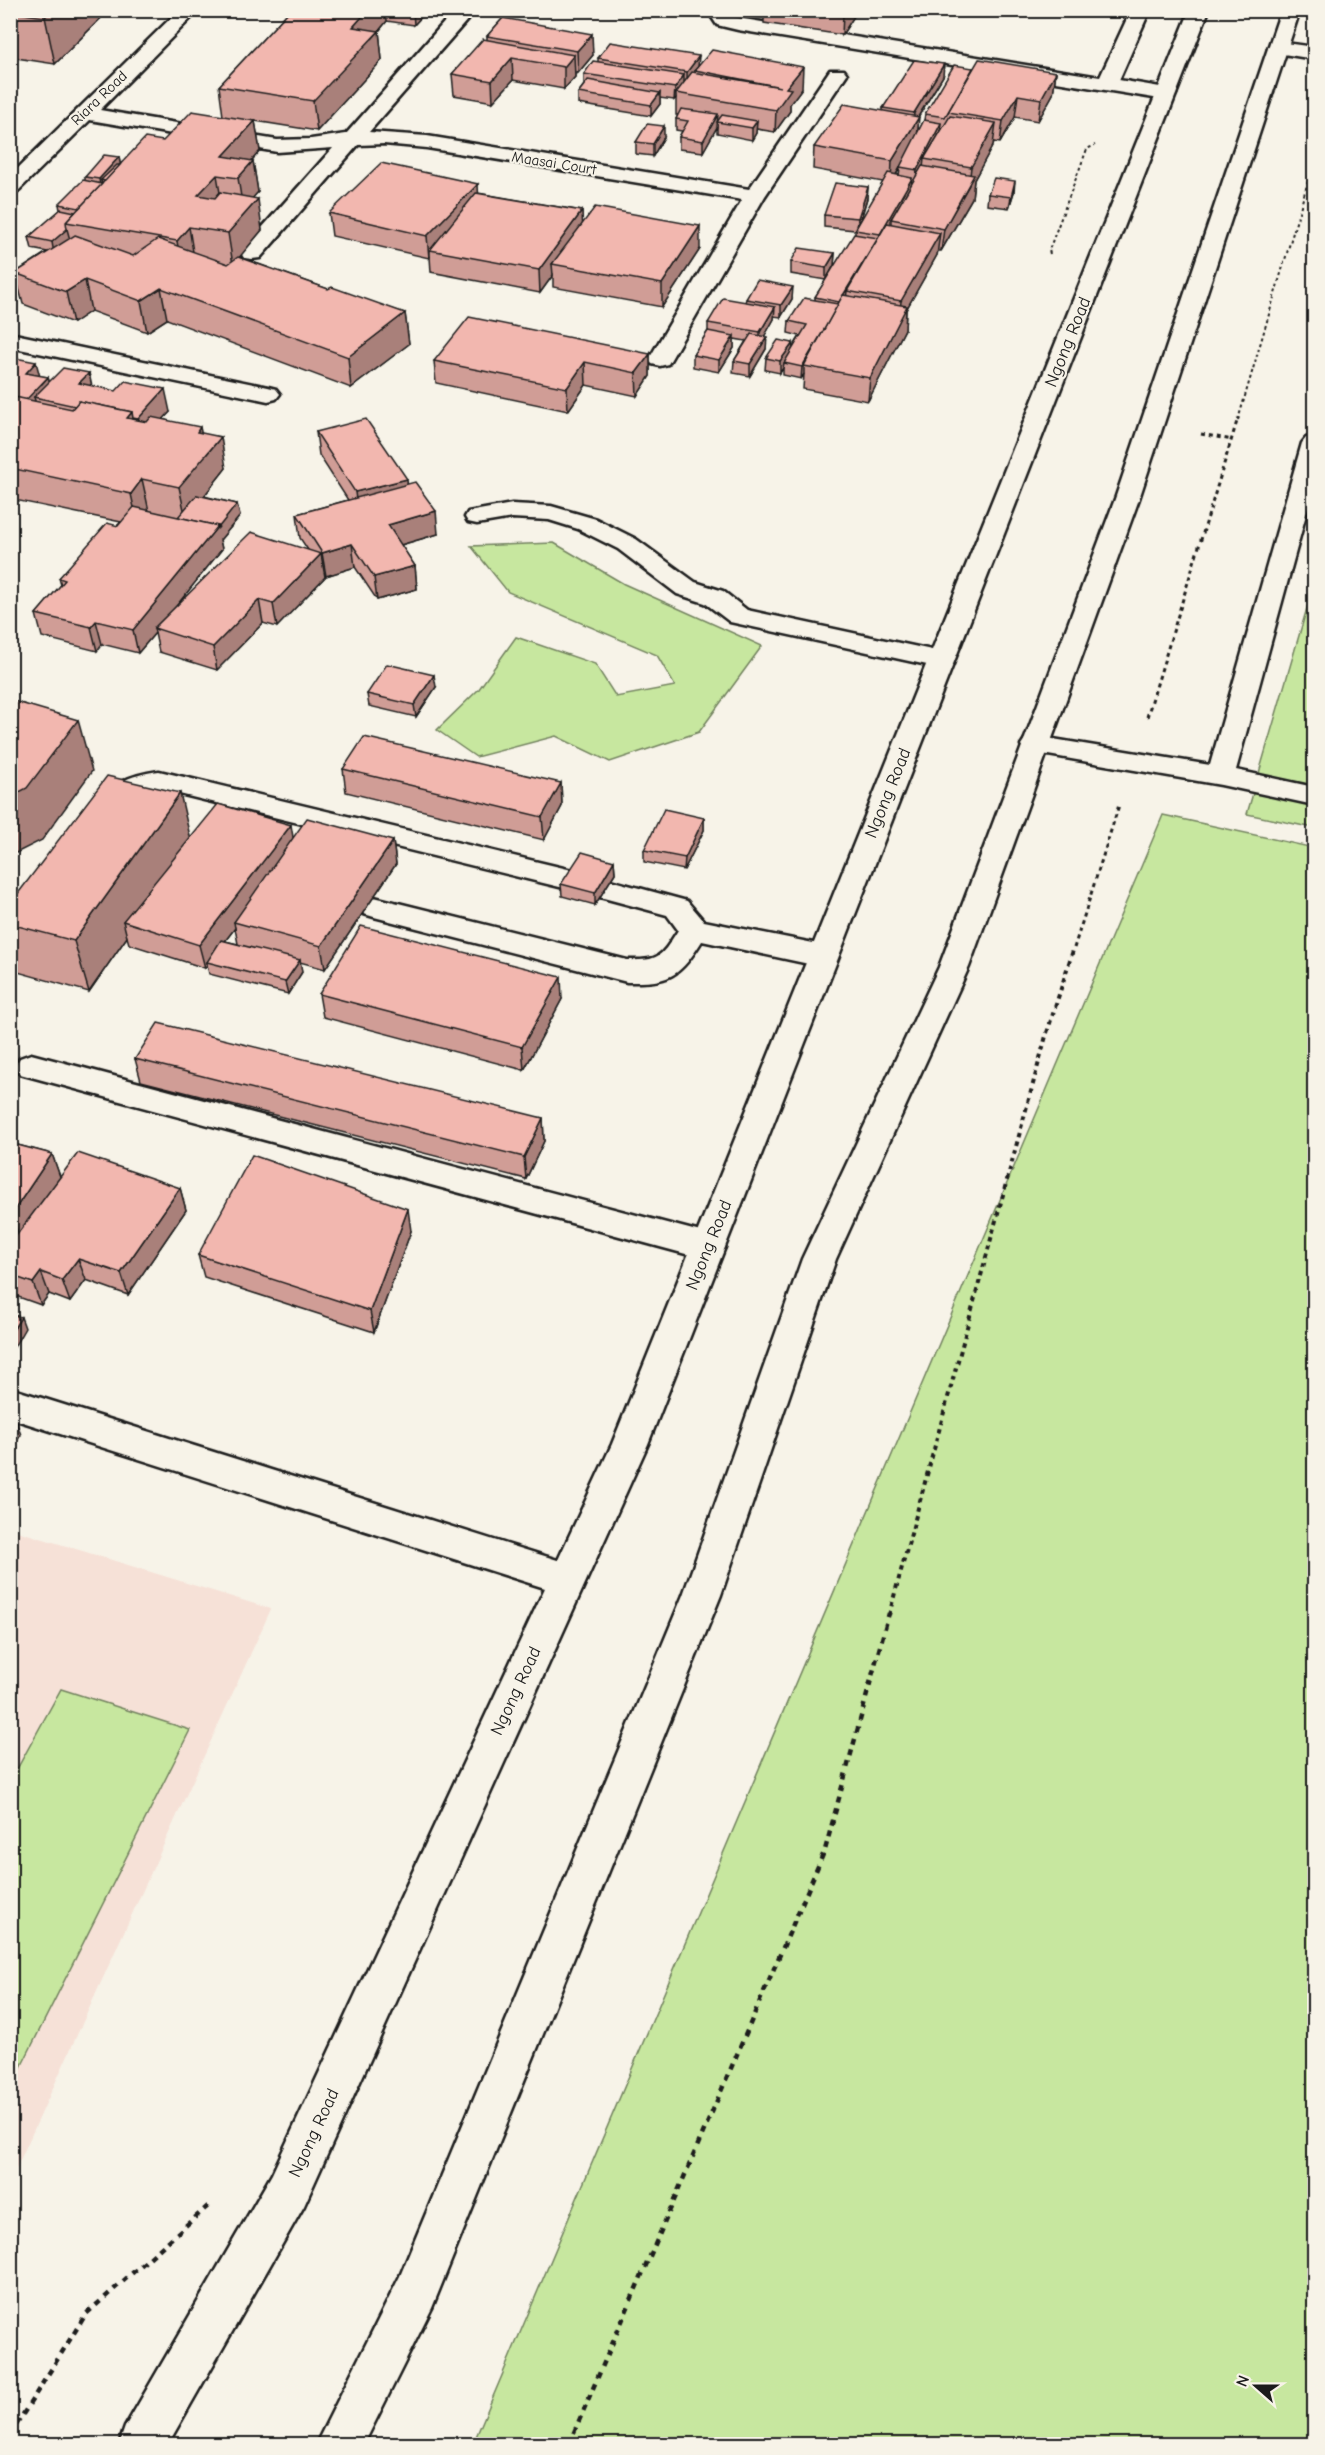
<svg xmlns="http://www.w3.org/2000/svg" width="1325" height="2455" font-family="'Comic Neue',sans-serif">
  <rect width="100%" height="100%" fill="#f7f3e8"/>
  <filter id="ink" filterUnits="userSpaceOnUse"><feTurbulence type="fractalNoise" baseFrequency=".0167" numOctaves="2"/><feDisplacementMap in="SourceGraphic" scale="12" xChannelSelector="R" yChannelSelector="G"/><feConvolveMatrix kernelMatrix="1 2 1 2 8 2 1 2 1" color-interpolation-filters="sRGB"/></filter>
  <g filter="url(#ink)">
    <polygon fill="#f6e1d7" points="11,1529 271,1609 11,2180"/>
    <g fill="#c7e79f" stroke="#72825e" stroke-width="1.5">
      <polygon points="554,543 624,584 762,646 699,732 610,762 556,736 476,757 437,730 479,689 516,637 595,664 616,697 675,686 657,655 508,592 471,546"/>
      <polygon points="1314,584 1314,828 1247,814"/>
      <polygon points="1163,815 1314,848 1314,2444 473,2444"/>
      <polygon points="61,1689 190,1730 11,2087 11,1780"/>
    </g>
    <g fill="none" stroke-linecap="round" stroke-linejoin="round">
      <g stroke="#1c1c1c" stroke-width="5">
        <g id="minor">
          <polygon points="179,10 199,10 100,110 277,140 311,139 346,134 455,10 469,10 471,14 469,18 369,132 427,136 749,189 830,70 844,70 847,74 765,196 671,359 668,364 660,366 652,364 649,359 742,200 427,148 384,144 358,145 260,258 252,259 244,258 241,253 244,248 333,148 277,152 90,120 17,192 10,194 10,176"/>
          <polygon points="714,10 733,10 730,16 738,18 1100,77 1131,10 1150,10 1119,80 1166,88 1173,90 1176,94 1173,98 1166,100 738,30 717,25 711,16"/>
          <polygon points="1278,42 1314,47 1314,59 1271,52 1268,48 1271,44"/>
          <polygon points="10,333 268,387 276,389 280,394 276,399 268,401 10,347"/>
          <polygon points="1314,436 1314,485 1236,770 1314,787 1314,805 1221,785 1025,751 1021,745 1025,739 1035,736 1210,765 1302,443 1306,438"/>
          <polygon points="512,504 551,506 596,519 636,539 695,582 723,591 747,610 941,652 950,654 954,660 950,666 941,668 730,622 705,603 677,594 618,549 578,529 549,520 512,518 477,524 468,522 465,517 468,512"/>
          <path d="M159,771l413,99 10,3 4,7 -4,7 -10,3 -413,-101c-10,2 -19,4 -27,11 -15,11 -15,23 -37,17l-4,-7c16,-26 39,-35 68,-39z"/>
          <path d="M606,879l81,22 17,20 119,24 11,3 4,8 -4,8 -11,3 -121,-26c-23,36 -32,42 -75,41l-253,-65 -10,-3 -5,-7 5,-7 10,-3 253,63c33,1 34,-3 51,-30l-11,-15 -71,-19 -5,-7 5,-7z"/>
          <polygon points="31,1054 708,1234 720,1238 725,1247 720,1256 708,1260 20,1074 15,1066 20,1058"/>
          <polygon points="10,1388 567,1563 580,1567 586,1579 580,1591 567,1595 10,1418"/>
        </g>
      </g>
      <g stroke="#1c1c1c" stroke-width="5">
        <g id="major">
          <polygon points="1190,10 1209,10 648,1444 304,2206 168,2444 119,2444 125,2427 272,2174 612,1444"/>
          <polygon points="1281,10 1300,10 1139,499 969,967 836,1259 721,1595 432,2308 364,2444 316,2444 400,2276 683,1595 802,1259 939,967 1115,499"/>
        </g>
      </g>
      <g stroke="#1c1c1c" stroke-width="2" stroke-dasharray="3 3" stroke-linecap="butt">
        <polyline points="1050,254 1049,250 1087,149 1095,145"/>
        <polyline points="1238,420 1314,161"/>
      </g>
      <g stroke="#1c1c1c" stroke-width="3" stroke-dasharray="4 4" stroke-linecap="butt">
        <polyline points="1201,434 1232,440"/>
        <polyline points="1147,717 1238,418"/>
        <polyline points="1074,948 1119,805"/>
      </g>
      <polyline stroke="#1c1c1c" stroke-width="4" stroke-dasharray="4.5 4.5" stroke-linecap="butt" points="889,1615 1046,1036 1074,947"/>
      <g stroke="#1c1c1c" stroke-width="4.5" stroke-dasharray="6 6" stroke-linecap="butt">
        <polyline points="10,2435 86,2314 208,2206"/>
        <polyline points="569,2444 825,1850 889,1613"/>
      </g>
      <use href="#minor" fill="#f7f3e8" fill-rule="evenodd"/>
      <use href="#major" fill="#f7f3e8" fill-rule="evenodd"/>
    </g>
    <g fill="#d09d96" stroke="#1c1c1c" stroke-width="1.5" fill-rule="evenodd">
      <polygon points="10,10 109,10 55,64 10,57"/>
      <polygon points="290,10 427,11 414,25 387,21 379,31 382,60 317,131 255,121 260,151 251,161 253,161 258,192 252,198 262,230 239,257 328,289 405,313 409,344 351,388 167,319 147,332 91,311 73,323 23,304 15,273 47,252 32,249 29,237 60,210 59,204 85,181 85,177 119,157 120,164 163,141 223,116 219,86"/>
      <polygon points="764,10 858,10 842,35 764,23"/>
      <polygon points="503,18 593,55 578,73 575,72 575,77 564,89 513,80 493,102 454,95 452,74 487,40 487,36"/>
      <polygon points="598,58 698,66 802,88 790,104 790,111 775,132 756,129 756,133 752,140 717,133 717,127 703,152 679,149 679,137 682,131 676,130 676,119 678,115 676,115 676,98 674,100 660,98 660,104 651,116 578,104 578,93 584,85 584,74 598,62"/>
      <path d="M973,68l83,4 -3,22 -15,27 -23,-4 -15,26 -6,-1 -1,3 -19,35 -2,18 -31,53h-3l-1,4 -31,55 -1,19 -37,72 -65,-12 1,-15 -3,5 -18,-4v-7l-3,5 -15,-3 1,-12 26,-9 8,-13 -12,-3 1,-12 26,-21v-3l11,-17 -35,-6v-12l44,-9 -1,12 -8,14 29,-45v-4l-31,-3v-12l44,-28 -1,11 -7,25 23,-41 -70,-13 1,-22 69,-36v-3l60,-32 -25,41v15l6,-12 1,-6zM900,168l-1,7h-3z"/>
      <polygon points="664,137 653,156 636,154 636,142"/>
      <polygon points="1014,192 1009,208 987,205 988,194"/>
      <polygon points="478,193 582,211 582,224 700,249 662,307 553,287 553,275 540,293 431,272 430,257 429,258 332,236 329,213"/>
      <polygon points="746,299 792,299 781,317 774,316 774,319 764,337 766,349 750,376 733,373 734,361 746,341 734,339 734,348 719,372 693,367 693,355 708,331 708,323 745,302"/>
      <polygon points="650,354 650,376 637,396 586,385 568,411 436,383 434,361"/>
      <polygon points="10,357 39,376 48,377 49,382 89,373 91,386 170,412 163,419 201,433 226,468 204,496 237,504 240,516 220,540 222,549 175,607 308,550 300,538 297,514 348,500 319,455 316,432 407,484 438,534 401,545 415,566 417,589 377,600 355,567 326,576 324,574 325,577 277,627 263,623 217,670 159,652 155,633 138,653 102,644 97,651 42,637 36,614 61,585 59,578 121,522 10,499"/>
      <polygon points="436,687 416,717 369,706 367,694"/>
      <polygon points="343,769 561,783 562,806 544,840 346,792"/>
      <polygon points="704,818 704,830 684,870 644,862 644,850"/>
      <path d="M293,837l100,4 3,23 -71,105 -25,-7 2,10 -14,22 -79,-20 -2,-9 -2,3 -76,-24 -2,-7 -38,55 -75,-21 -4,-11v-56l180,-66zM235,928l3,16 -13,-3z"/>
      <polygon points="614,861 615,873 595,905 562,896 561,884"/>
      <polygon points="319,994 562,999 524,1070 323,1017"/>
      <polygon points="135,1059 543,1118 544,1141 526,1179 141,1081"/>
      <polygon points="10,1143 52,1154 60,1177 180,1188 186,1210 128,1295 86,1280 70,1302 49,1294 41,1305 10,1294 10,1244 12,1242 10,1241"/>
      <polygon points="411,1231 374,1332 204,1277 198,1255"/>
    </g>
    <g fill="#a9807a" stroke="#1c1c1c" stroke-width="1.5">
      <polygon points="51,10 109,10 55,64 45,17"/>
      <polygon points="368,10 386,10 387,21 372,39 379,31 382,60 317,131 313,101 353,27"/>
      <polygon points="413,10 427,10 414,25"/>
      <polygon points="845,10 858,10 842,35 843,14"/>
      <polygon points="592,34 593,55 578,73 577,51"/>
      <polygon points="574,55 575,77 564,89 564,67"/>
      <polygon points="699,56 698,67 695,70 695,72 687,84 687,72"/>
      <polygon points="512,58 513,80 493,102 492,81"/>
      <polygon points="944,64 943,76 913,125 914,113"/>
      <polygon points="803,67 802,88 790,104 790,111 775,132 776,110 786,88"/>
      <polygon points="1056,72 1053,94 1038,121 1041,99"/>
      <polygon points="684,75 684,87 676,93 676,98 674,100 675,88"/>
      <polygon points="660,93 660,104 651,116 651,105"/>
      <polygon points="1018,95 1015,117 1000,143 1003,121"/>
      <polygon points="718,114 717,127 703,152 703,141"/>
      <polygon points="919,117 917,139 891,183 892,161"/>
      <polygon points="255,121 260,151 236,178 223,156"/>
      <polygon points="757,121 756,133 752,140 752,128"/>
      <polygon points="941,123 940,134 924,159 923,168 916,181 917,170"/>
      <polygon points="996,123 993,145 974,180 972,198 941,251 944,229 969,185 971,167"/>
      <polygon points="664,126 664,137 653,156 653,144"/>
      <polygon points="119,157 121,168 101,180 103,189 101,191 99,179"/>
      <polygon points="253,161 258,192 243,209 238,178"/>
      <polygon points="217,175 222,205 198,195"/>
      <polygon points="912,178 911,189 891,219 891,225 879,246 880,234"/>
      <polygon points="1015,181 1014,192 1009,208 1011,197"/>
      <polygon points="478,184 479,206 430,250 430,257 429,258 427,236"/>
      <polygon points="868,187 867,198 857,230 858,218"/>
      <polygon points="258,199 262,230 233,265 228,233"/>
      <polygon points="582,211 583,234 552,264 553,275 540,293 539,270"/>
      <polygon points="700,226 700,249 662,307 662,284"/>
      <polygon points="189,227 194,258 182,272 177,241"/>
      <polygon points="67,229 70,240 54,254 52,242"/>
      <polygon points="940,233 937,255 906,310 905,329 868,401 870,378 899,321 901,301"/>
      <polygon points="878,238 847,291 846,301 804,366 804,374 801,379 802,367 839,302"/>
      <polygon points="835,253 834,265 826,280 826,268"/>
      <polygon points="85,280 91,311 73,323 66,292"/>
      <polygon points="793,287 792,299 781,317 781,305"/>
      <polygon points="161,288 167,319 147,332 141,301"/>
      <polygon points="775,307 774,319 760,344 760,332"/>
      <polygon points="405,313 409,344 351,388 348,357"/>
      <polygon points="734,336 734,348 719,372 719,360"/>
      <polygon points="767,337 766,349 750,376 750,364"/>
      <polygon points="793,343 792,355 784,363 783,368 780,373 780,361"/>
      <polygon points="650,354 650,376 637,396 636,373"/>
      <polygon points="36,362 42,384 48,377 54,400 34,397 39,416 28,427 26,373"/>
      <polygon points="585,362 586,385 568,411 567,388"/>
      <polygon points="89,373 94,396 79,383"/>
      <polygon points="165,389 170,412 142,442 138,419"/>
      <polygon points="132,412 138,444 127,418"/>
      <polygon points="200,427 206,455 221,437 226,468 186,519 179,487 197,432"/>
      <polygon points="142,479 149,511 138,526 131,494"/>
      <polygon points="407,479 409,502 358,515 355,492"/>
      <polygon points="237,504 240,516 220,540 222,549 157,630 154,628 155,633 138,653 133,630 218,526"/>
      <polygon points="436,511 438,534 390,548 388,525"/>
      <polygon points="352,544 355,567 326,576 322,553"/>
      <polygon points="321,554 325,577 277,627 273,604"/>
      <polygon points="415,566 417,589 377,600 374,577"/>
      <polygon points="259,600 263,623 217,670 213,647"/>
      <polygon points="96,621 102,644 97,651 91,627"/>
      <polygon points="434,675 436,687 416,717 414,705"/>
      <polygon points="78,720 92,771 42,840 10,856 10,797"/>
      <polygon points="561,783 562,806 544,840 542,817"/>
      <polygon points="180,793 192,845 123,921 127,937 89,992 74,941"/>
      <polygon points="704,818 704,830 684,870 685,858"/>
      <polygon points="291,825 295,849 234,922 235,928 209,962 207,962 207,965 205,968 199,945"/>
      <polygon points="393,841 396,864 325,969 321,946"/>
      <polygon points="614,861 615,873 595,905 595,893"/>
      <polygon points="300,960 302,972 288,994 285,982"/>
      <polygon points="561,977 562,999 524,1070 522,1047"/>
      <polygon points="543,1118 544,1141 526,1179 524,1157"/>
      <polygon points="52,1154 63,1185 23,1245 11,1215"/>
      <polygon points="180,1188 186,1210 128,1295 121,1273"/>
      <polygon points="408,1209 411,1231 374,1332 370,1311"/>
      <polygon points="78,1259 86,1280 70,1302 62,1280"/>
      <polygon points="41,1272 49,1294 41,1305 33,1283"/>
      <polygon points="21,1317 25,1328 10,1354 10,1335"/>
      <polygon points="17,1424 21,1435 10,1451 10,1433"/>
    </g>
    <g fill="#f2b7af" stroke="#1c1c1c" stroke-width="1.5">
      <polygon points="10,10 51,10 45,17 10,12"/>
      <polygon points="290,10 368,10 353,27 379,31 313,101 219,86"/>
      <polygon points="821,10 845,10 843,14"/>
      <polygon points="503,18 592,34 577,51 487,36"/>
      <polygon points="483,39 574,55 564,67 512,58 492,81 452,74"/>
      <polygon points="610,42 699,56 687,72 598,58"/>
      <polygon points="712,50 803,67 786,88 791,89 776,110 676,93 692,72 781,87 695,70"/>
      <polygon points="979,59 1056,72 1041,99 1018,95 1003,121 948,112"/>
      <polygon points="914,60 944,64 914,113 883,108"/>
      <polygon points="593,61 684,75 675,88 584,74"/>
      <polygon points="954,65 973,68 945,117 925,114"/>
      <polygon points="588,80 660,93 651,105 578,93"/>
      <polygon points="844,104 919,117 892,161 814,147"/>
      <polygon points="681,109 718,114 703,141 679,137 688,121 676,119"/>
      <polygon points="192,111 255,121 223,156 253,161 238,178 217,175 198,195 215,198 220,192 258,199 228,233 189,227 177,241 66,222 145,138 163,141"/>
      <polygon points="722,115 757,121 752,128 717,122"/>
      <polygon points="950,116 996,123 971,167 924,159"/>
      <polygon points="924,120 941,123 917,170 900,167"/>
      <polygon points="647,124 664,126 653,144 636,142"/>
      <polygon points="104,155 119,157 99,179 85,177"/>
      <polygon points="381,163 478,184 427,236 329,213"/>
      <polygon points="117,165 120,165 105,181 101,180"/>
      <polygon points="922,166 974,175 944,229 891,219"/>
      <polygon points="888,173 912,178 880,234 855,230"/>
      <polygon points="994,178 1015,181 1011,197 988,194"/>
      <polygon points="83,180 102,184 79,208 59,204"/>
      <polygon points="835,183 868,187 858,218 824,215"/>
      <polygon points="476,193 582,211 539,270 430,250"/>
      <polygon points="595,207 700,226 662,284 552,264"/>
      <polygon points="61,209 75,212 66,222 67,229 52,242 29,237"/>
      <polygon points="887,223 940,233 901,301 847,291"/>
      <polygon points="854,234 878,238 839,302 815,297"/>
      <polygon points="75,235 133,256 158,239 228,264 238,257 328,289 332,287 405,313 348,357 161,288 141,301 85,280 66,292 15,273"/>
      <polygon points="799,248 835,253 826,268 791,262"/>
      <polygon points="757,280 793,287 781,305 746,299"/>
      <polygon points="843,295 907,306 870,378 804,366"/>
      <polygon points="723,298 775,307 760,332 708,323"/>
      <polygon points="804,298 838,304 822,333 802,367 784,363 807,325 789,321"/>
      <polygon points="469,317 650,354 636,373 585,362 567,388 434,361"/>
      <polygon points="708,331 734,336 719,360 693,355"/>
      <polygon points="751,334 767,337 750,364 734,361"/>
      <polygon points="778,340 793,343 780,361 766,358"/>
      <polygon points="10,357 36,362 26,373 48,377 26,400 10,396"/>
      <polygon points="63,368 89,373 79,383 116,391 125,381 165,389 138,419 133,418 132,412 79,401 75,406 34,397"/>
      <polygon points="10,396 72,409 79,401 132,412 127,418 147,422 151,417 200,427 197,432 221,437 179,487 142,479 131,494 10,468"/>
      <polygon points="366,419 407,479 355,492 316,432"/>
      <polygon points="415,482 436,511 388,525 415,566 374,577 352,544 322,553 297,514"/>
      <polygon points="197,495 237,504 218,528 218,526 178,517"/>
      <polygon points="134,507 218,526 133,630 96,621 91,627 36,614 65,580 59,578 107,523 118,526"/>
      <polygon points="251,532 321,554 273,604 259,600 213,647 154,628"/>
      <polygon points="387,664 434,675 414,705 367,694"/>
      <polygon points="10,700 78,720 27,788 10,797"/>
      <polygon points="364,737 561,783 542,817 343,769"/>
      <polygon points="107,776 180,793 74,941 10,924 10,904"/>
      <polygon points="218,804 291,825 199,945 123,921"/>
      <polygon points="664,809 704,818 685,858 644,850"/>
      <polygon points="307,818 393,841 321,946 234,922"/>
      <polygon points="582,852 614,861 595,893 561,884"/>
      <polygon points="361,926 561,977 522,1047 319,994"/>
      <polygon points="221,940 300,960 285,982 207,962"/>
      <polygon points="158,1023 543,1118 524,1157 135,1059"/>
      <polygon points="10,1143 52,1154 11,1215 10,1214"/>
      <polygon points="78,1153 180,1188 121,1273 78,1259 62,1280 41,1272 33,1283 10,1275 10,1244"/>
      <polygon points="252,1155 408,1209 370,1311 198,1255"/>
      <polygon points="10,1314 21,1317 10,1335"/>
      <polygon points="10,1422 17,1424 10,1433"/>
    </g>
  </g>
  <g text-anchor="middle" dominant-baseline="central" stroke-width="4.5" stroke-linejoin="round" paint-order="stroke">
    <g font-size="15" fill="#1c1c1c" stroke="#f7f3e8">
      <text transform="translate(99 98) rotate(-44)">Riara Road</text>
      <text transform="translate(554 163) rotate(9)">Maasai Court</text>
    </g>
    <g font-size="18" fill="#1c1c1c" stroke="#f7f3e8">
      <text transform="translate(1068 342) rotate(-68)">Ngong Road</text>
      <text transform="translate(888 793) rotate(-68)">Ngong Road</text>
      <text transform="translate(709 1245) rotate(-68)">Ngong Road</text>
      <text transform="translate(516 1691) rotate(-65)">Ngong Road</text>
      <text transform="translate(314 2133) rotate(-65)">Ngong Road</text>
    </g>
  </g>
  <rect width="1325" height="2455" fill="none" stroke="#f7f3e8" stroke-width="36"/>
  <rect x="18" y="18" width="1289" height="2419" fill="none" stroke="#1c1c1c" stroke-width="2" filter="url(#ink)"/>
  <g transform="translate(1256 2386) rotate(291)" stroke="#f7f3e8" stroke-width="4.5" paint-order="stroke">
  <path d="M0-4.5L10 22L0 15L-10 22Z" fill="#1c1c1c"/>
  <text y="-9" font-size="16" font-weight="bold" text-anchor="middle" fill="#1c1c1c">N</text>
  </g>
</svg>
